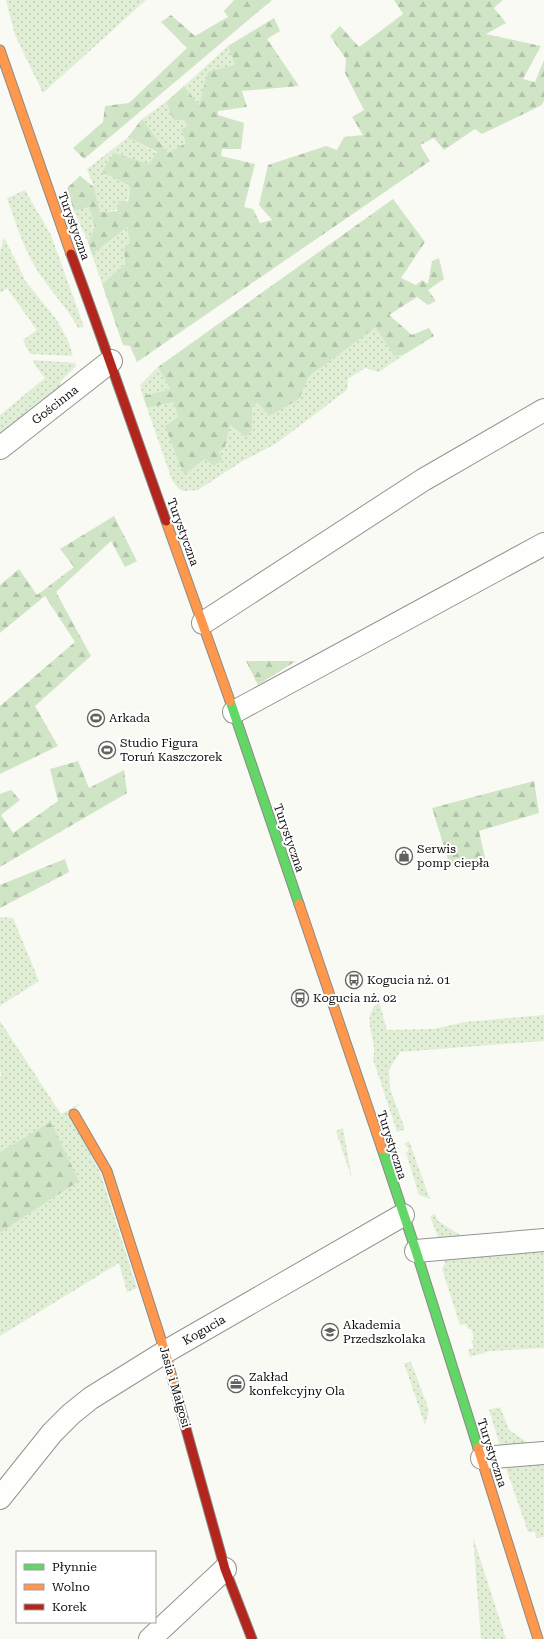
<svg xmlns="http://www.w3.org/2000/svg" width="544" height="1639" font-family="'Roboto Serif',serif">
  <defs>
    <pattern id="grass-dots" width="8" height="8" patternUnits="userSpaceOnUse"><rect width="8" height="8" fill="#e1eed6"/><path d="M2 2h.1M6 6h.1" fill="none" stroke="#c0cbb6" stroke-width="1.8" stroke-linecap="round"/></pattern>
    <pattern id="forest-firs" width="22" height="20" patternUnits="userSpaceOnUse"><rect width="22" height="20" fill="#d0e5c5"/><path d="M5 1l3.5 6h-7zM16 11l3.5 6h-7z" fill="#b1c3a8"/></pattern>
  </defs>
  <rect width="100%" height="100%" fill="#fafaf4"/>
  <g fill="url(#grass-dots)">
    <polygon points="6,0 146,0 43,93 15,35"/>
    <polygon points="228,46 235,65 199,105 184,86"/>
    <polygon points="166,102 174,121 184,120 187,126 181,129 186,143 168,153 142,119"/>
    <path d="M128,137l29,16 -8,12 -35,-12 17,33c-5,22 -9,24 -31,26l-6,-25 -7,-18z"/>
    <path d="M25,190l26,45 33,92 -6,1c-12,-23 -30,-39 -43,-61 -12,-21 -20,-46 -28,-69z"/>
    <polygon points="89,207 95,227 88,242 74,211"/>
    <polygon points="127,227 130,242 124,248 125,264 102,284 92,255"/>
    <polygon points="4,237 26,282 57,320 69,343 73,356 30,354 23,340 37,330 7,288 0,293 0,252"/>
    <polygon points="376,326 394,355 405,354 379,372 365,368 348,379 347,390 277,443 241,462 198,490 183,491 178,488 172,480 147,408 173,402 178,417 184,475 205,459 219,452 225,447 230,425 246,437 252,430 252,407 258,403 299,399 308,376"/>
    <polygon points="33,360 75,363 76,366 60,382 63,387 0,437 0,415 45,378 35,365"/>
    <polygon points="158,367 170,389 143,396 140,385"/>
    <polygon points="0,917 13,918 39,981 0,1006"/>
    <path d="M379,1001l8,29 47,-1 31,-7 79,-7v26l-144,11 -11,18 1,19 15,40 -8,3 -24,-73c6,-22 -15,-37 6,-58z"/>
    <polygon points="0,1021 61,1114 81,1103 69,1114 100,1172 137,1288 127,1292 119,1263 0,1336 0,1233 79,1181 0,1152 0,1076 2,1075 0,1071"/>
    <polygon points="343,1128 352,1179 336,1131"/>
    <polygon points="409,1141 430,1199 419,1195 406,1153 409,1149 404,1144"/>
    <polygon points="435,1214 438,1221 465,1238 439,1240 430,1216"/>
    <polygon points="544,1248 544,1348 490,1351 470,1357 468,1350 474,1347 471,1341 474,1339 471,1329 468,1329 466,1324 460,1325 442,1269 445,1263 443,1257"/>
    <polygon points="411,1362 429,1410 425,1425 404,1363"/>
    <polygon points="500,1407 509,1430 528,1443 544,1441 544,1448 502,1452 489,1410"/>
    <polygon points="544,1460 544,1537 536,1538 535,1532 528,1532 506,1468 509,1463"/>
    <polygon points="473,1537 506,1639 481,1639"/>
  </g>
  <g fill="url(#forest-firs)">
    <polygon points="234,0 272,0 84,159 73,148 103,122 105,106 129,103 187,48 161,22 171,15 195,36 228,17 224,11"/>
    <polygon points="394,0 503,0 494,8 506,23 486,34 541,46 523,79 535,82 544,60 544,100 542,105 482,134 475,129 444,150 434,138 420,145 430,161 137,362 130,346 123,345 102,284 125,264 124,248 130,242 127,227 92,255 88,242 95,227 89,207 74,211 67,188 80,176 94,187 100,212 117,211 119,201 128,201 131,186 102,172 114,153 149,164 157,152 128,137 142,119 168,153 186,143 181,129 187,126 184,120 174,121 166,102 184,86 199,105 208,72 235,65 228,46 274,18 280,31 267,39 299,86 242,91 247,107 218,111 218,115 244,123 241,149 222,149 221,156 255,164 244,207 253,209 260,223 272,220 259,205 268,165 326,146 337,150 344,137 363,135 352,117 364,110 345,73 346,59 330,36 340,26 359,47 403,14"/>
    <polygon points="393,199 425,242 401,278 416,285 422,280 428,284 432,261 439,258 444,279 428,290 436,301 428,305 417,297 389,315 412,335 429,328 434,336 405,354 394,356 376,327 309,376 299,399 269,416 258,403 252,407 252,430 246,437 230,425 225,447 219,452 222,460 214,466 205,459 184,475 165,426 178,417 173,402 147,408 143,396 170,389 158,367"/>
    <polygon points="114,516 137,561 125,567 111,541 56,592 91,656 35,706 58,746 0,774 0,706 75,642 45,596 0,633 0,585 19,569 37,595 74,567 60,549"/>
    <polygon points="246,661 296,661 258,685"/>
    <polygon points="78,761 89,788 124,770 127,793 0,867 0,794 11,790 20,800 1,815 13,833 58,801 50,769"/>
    <polygon points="534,781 539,813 479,831 487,867 450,866 432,808"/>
    <polygon points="65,859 69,872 0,908 0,885"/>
    <polygon points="51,1122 79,1181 0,1233 0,1152"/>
  </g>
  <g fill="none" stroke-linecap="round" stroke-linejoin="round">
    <g stroke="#949492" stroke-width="24">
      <g id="street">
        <polyline points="0,448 111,361"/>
        <polyline points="203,623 423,480 544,410"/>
        <polyline points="234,712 544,544"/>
        <polyline points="416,1251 544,1240"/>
        <polyline points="482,1458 544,1453"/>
        <polyline points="0,1498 52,1433 71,1414 91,1398 165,1352 403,1215"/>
        <polyline points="150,1639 225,1569"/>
      </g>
    </g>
    <g stroke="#8b8b88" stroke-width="11">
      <g id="fast">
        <polyline points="230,701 299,904"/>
        <polyline points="382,1149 416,1251 478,1448"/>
      </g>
    </g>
    <g stroke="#8b8b88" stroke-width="11">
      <g id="slow">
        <polyline points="0,50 71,254"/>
        <polyline points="166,521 230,701"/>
        <polyline points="299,904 382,1149"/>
        <polyline points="74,1114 107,1171 165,1352 183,1418"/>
        <polyline points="478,1448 538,1639"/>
      </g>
    </g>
    <g stroke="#8b8b88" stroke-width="11">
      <g id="jam">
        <path d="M71,254c33,88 63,178 95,267"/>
        <polyline points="183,1418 225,1569 252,1639"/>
      </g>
    </g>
    <use href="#street" stroke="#fefefd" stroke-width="22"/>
    <use href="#fast" stroke="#63d668" stroke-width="9"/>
    <use href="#slow" stroke="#ff974d" stroke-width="9"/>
    <use href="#jam" stroke="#b3261e" stroke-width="9"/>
  </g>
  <defs>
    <g id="stadium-ring" transform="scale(0.9)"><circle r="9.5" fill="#fff" stroke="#61615e" stroke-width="1.5"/><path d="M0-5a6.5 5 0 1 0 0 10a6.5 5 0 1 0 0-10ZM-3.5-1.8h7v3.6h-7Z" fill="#61615e"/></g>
    <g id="shop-ring" transform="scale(0.9)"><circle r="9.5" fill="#fff" stroke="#61615e" stroke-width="1.5"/><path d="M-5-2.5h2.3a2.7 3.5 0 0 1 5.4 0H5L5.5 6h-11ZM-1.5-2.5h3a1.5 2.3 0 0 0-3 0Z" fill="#61615e"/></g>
    <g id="bus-ring" transform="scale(0.9)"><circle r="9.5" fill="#fff" stroke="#61615e" stroke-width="1.5"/><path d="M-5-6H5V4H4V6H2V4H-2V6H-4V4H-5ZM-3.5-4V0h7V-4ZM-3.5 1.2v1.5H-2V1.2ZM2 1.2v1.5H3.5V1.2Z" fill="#61615e"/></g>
    <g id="school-ring" transform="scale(0.9)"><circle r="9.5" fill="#fff" stroke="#61615e" stroke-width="1.5"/><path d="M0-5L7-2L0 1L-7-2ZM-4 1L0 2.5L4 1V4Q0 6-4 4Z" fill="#61615e"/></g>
    <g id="office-ring" transform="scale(0.9)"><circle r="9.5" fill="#fff" stroke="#61615e" stroke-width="1.5"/><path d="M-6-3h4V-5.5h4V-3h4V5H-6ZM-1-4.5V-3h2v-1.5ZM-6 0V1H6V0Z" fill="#61615e"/></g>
  </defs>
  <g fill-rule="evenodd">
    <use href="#stadium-ring" x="96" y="718"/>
    <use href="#stadium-ring" x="107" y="750"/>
    <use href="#shop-ring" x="404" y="856"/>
    <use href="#bus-ring" x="354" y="980"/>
    <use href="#bus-ring" x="300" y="998"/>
    <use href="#school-ring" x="330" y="1332"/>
    <use href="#office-ring" x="236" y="1384"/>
  </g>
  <g text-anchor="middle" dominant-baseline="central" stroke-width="4" stroke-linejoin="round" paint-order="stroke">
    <g font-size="12" fill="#0e0e0e" stroke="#fff">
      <text transform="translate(74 226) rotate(70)">Turystyczna</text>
      <text transform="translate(55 405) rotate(-38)">Gościnna</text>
      <text transform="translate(183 532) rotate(70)">Turystyczna</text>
      <text transform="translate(289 838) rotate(71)">Turystyczna</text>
      <text transform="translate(392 1145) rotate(72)">Turystyczna</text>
      <text transform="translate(204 1330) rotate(-30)">Kogucia</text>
      <text transform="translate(175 1387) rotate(74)">Jasia i Małgosi</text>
      <text transform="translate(492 1453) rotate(72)">Turystyczna</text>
    </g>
    <g font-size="12" fill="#0e0e0e" stroke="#fff" text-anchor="start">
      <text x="109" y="718">Arkada</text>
      <text x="120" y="743">Studio Figura<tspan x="120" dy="14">Toruń Kaszczorek</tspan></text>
      <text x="417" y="849">Serwis<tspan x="417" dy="14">pomp ciepła</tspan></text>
      <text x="367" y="980">Kogucia nż. 01</text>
      <text x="313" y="998">Kogucia nż. 02</text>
      <text x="343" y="1325">Akademia<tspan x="343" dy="14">Przedszkolaka</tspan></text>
      <text x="249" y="1377">Zakład<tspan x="249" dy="14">konfekcyjny Ola</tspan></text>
    </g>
  </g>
  <rect x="16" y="1551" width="140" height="72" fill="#ffffff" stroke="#9f9f9f"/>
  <rect x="24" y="1564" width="20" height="6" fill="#63d668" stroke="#9f9f9f"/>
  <text x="52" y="1571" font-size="12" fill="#0e0e0e">Płynnie</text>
  <rect x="24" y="1584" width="20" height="6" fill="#ff974d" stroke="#9f9f9f"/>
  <text x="52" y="1591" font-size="12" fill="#0e0e0e">Wolno</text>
  <rect x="24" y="1604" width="20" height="6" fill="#b3261e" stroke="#9f9f9f"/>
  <text x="52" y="1611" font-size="12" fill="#0e0e0e">Korek</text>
</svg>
